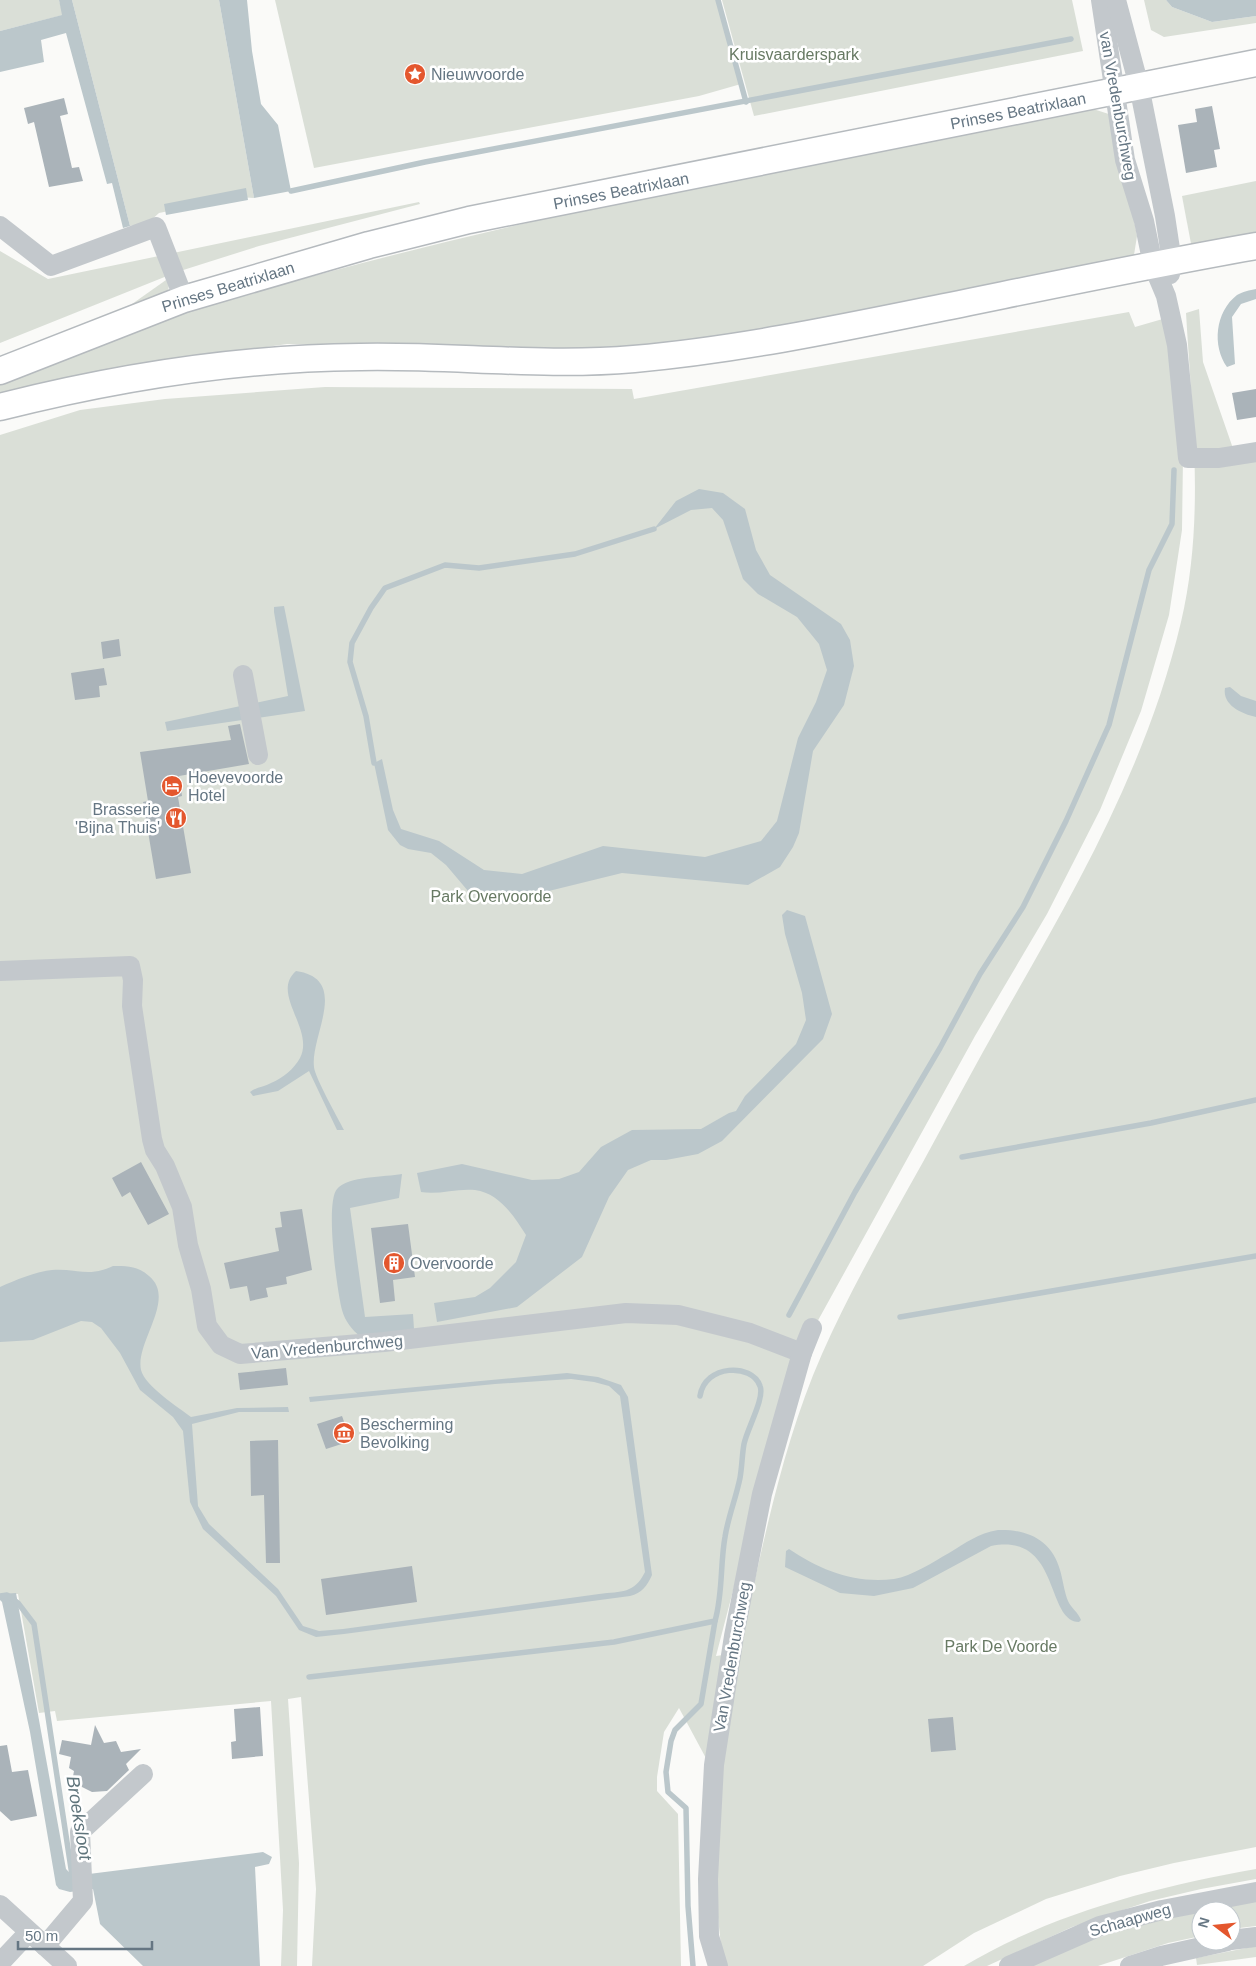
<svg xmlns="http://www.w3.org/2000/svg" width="1256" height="1966" font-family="Helvetica,sans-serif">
  <rect width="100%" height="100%" fill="#fafaf8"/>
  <g fill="#dadfd7">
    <polygon points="0,0 59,0 63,15 0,31"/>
    <polygon points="72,0 219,0 254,198 238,197 159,213 148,223 130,226"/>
    <polygon points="275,0 717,0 741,84 699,96 314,168"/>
    <polygon points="722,0 1072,0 1083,51 754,116"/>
    <polygon points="1144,0 1166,0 1172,7 1212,22 1256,16 1256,23 1164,37 1151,30"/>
    <path d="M1090,108l25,8 22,120 -3,19 -312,66 -174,31 -361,-8 -126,18 -161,36v-17c53,-20 105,-44 159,-60 304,-95 618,-152 931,-213z"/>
    <polygon points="1256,181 1256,236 1192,249 1182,196"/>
    <polygon points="419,202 420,204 259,246 177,272 0,343 0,251 48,279"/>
    <polygon points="166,280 169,285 168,292 125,309"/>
    <path d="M1199,309l4,53 34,98 19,-3v1390l-82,16 -54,13 -74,23 -72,34 -51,33h-197l-5,-20 -5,-48 6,-110 -43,-80 -15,24 -7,45v14l21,23 3,152h-369l4,-77 -15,-192 -13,2 11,164 -2,103h-16l2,-56 -12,-209 -214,20 -2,-10 -16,2 -21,-119h-18v-1159l80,-25 85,-11 160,-12 307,2 2,10 495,-87 6,15 38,-11 10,141 -1,73 -13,85 -28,96 -41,99 -53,104 -72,122 -170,308 -45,143 -44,169 22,-3c24,-100 42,-204 84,-299 29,-66 66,-129 101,-192 29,-53 57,-106 87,-158 70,-122 138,-243 171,-382 24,-101 11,-206 5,-309z"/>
    <path d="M1256,1869v10l-55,10 -51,12 -78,26 -85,39h-23c89,-53 191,-79 292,-97z"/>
    <polygon points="1256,1898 1256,1926 1231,1929 1231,1911 1201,1911 1201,1936 1168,1943 1098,1966 1029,1966 1080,1944 1129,1927"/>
    <polygon points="1256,1946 1256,1957 1197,1965 1196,1958"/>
  </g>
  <g fill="#bbc7cb">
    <polygon points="59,0 72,0 130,226 123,228 112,183 107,184 66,33 41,40 44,62 0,72 0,31 62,15"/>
    <polygon points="219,0 247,0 252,51 261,104 278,125 291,191 254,198"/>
    <polygon points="1166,0 1256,0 1256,16 1212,22 1172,7"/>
    <polygon points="246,188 248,200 166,215 164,204"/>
    <path d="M1256,289v10l-15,5 -9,13 3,47 -8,3c-15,-21 -12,-55 10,-72 5,-3 13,-5 19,-6z"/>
    <polygon points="699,489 723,493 745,509 756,550 770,575 841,624 850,640 854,666 844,705 813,751 799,833 793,847 780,867 748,885 622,873 496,904 468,891 446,865 431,853 408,849 400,845 388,830 374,763 382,759 393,810 401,829 439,841 484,870 522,874 603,846 705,857 761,841 777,821 798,738 816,702 827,670 819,644 797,617 758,594 743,579 723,520 712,508 691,510 654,529 676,501"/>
    <polygon points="284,606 305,711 167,731 165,722 288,696 274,612 274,607"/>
    <path d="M1230,687l11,9 15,5v16c-14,-3 -34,-12 -31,-29z"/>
    <path d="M787,910l18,6 27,98 -9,25 -101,102 -24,13 -32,6h-15l-23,10 -19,27 -27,60 -65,50 -80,15 -3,-19 41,-6 15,-9 26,-26 10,-27c-12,-19 -27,-42 -51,-45 -18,-2 -36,5 -54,2l-4,-19 45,-9 70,16 27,-1 20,-7 22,-25 31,-17 69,-1 28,-16 7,-2 9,-15 51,-52 10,-24 -4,-27 -17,-59 -3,-19z"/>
    <path d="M296,971c55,8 14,65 18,96 1,11 24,51 30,63h-7l-28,-59 -31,20 -25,5 -3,-4c6,-5 14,-5 21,-9 12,-5 23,-14 29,-25 15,-29 -30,-64 -4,-87z"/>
    <path d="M402,1174l-3,24 -49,10 15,109 48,-3 1,15 -53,8c-9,-7 -16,-16 -19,-27 -5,-19 -17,-107 -5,-121 11,-13 48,-12 65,-15z"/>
    <path d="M113,1266c14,0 25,0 36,10 28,23 -14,66 -8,94 4,16 37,37 50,47l46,-9 51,-1 1,5h-50l-47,12 6,82 11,18 69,65 25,37 16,5 24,-2 256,-35c23,-3 35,0 46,-22l-25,-176 -11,-10 -15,-4 -23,-3 -76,5 -185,18 -1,-5 258,-24 31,4 23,8 7,12 24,178c-5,11 -10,18 -22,21l-286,38 -28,3 -17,-7 -23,-34 -73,-67 -13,-27 -7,-71 -10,-14 -33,-27 -20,-37 -19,-25 -9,-6 -11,-1 -48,19 -33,2v-55c16,-7 34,-15 52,-17 24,-2 36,8 61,-4z"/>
    <path d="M998,1530c29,-1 54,10 62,40 3,10 4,21 8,31 3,7 10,11 13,19l-2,2c-34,-1 -18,-90 -88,-76l-78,42 -39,8 -34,-3 -55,-26 1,-16 3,-2c31,21 66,35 105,30 18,-3 39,-17 55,-26 17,-10 29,-20 49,-23z"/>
    <polygon points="16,1593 66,1869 73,1876 263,1852 272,1857 269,1864 255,1867 260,1966 143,1966 100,1924 93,1889 70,1892 59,1889 56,1885 30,1732 2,1602 0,1600 0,1594"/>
  </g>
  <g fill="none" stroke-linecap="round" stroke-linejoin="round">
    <g stroke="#bbc7cb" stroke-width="5.5">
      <polyline points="718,0 746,102"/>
      <polyline points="291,191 425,162 1071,39"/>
      <polyline points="374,763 366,716 350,662 352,643 371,608 385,588 445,565 479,568 575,554 654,529"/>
      <polyline points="962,1157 1151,1123 1256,1100"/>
      <polyline points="789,1315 855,1192 940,1048 980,974 1023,907 1066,821 1109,725 1149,570 1172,524 1174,470"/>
      <polyline points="900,1317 1256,1256"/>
      <polyline points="0,1596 7,1595 18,1603 34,1624 72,1875 76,1875"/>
      <path d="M309,1677l305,-35 101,-21c8,-28 5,-56 10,-84 3,-20 11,-39 15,-59 2,-11 2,-23 4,-34 3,-15 21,-46 16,-58 -8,-23 -55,-22 -60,10"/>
      <polyline points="693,1966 688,1906 686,1808 668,1792 666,1772 671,1741 675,1730 701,1704 715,1621"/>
    </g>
  </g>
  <g fill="#aab3b9">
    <polygon points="64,98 68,114 60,116 72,168 79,167 83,181 49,187 34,122 28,124 24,108"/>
    <polygon points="1212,106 1220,149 1214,150 1217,167 1186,173 1178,125 1197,122 1195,109"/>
    <polygon points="1256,389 1256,417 1237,420 1232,393"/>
    <polygon points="119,639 121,656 103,659 101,642"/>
    <polygon points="104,668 107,685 99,686 100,697 75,700 71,673"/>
    <polygon points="240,724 249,764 179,776 182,796 178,797 191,873 156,879 143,802 148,801 140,752 231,740 228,726"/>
    <polygon points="141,1162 169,1214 148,1225 130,1192 122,1197 112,1178"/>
    <polygon points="302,1209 312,1270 286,1277 287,1284 266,1288 268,1297 250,1301 247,1286 230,1289 224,1263 279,1251 275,1228 282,1227 280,1212"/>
    <polygon points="408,1224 415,1277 393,1280 395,1301 380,1303 371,1228"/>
    <polygon points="286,1368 288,1385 240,1390 238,1373"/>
    <polygon points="342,1416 351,1441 326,1449 317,1424"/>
    <polygon points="278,1440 280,1563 266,1563 264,1495 251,1496 250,1441"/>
    <polygon points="412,1566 417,1602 326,1615 321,1579"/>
    <polygon points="260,1707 263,1756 232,1759 231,1742 236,1741 234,1709"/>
    <polygon points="953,1717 956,1750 931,1752 928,1719"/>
    <polygon points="95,1725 104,1743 116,1741 121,1752 141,1749 126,1764 129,1770 107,1791 92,1792 72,1782 74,1771 69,1768 71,1757 59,1754 62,1740 91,1745"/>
    <polygon points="7,1745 12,1772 28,1770 37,1816 11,1821 0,1811 0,1746"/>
  </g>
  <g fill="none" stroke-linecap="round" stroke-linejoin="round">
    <g stroke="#b5babe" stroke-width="29">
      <g id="major">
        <polyline points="0,371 184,299 369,245 469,220 1256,63"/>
        <path d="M0,407c118,-30 238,-49 360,-50 91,-2 183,10 274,2 100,-9 198,-29 296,-49 109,-22 217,-45 326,-64"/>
      </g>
    </g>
    <g stroke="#c3c8cc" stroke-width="20">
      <polyline points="1101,0 1125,160 1144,221 1153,265 1166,296 1177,345 1188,458 1219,458 1256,452"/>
      <polyline points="1116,0 1139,86 1165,216 1172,262 1170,274"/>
      <polyline points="0,226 51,266 156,227 184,299"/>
      <polyline points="243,675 258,755"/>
      <polyline points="0,971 130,966 133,980 132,1006 152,1139 155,1150 165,1166 182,1207 188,1245 201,1289 207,1326 221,1345 240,1354 384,1342 626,1313 678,1315 750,1333 802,1353"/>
      <polyline points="0,1905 67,1966"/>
      <polyline points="1231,1940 1256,1937"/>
      <polyline points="45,1946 83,1901 80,1832 143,1774"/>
      <polyline points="0,1963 29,1932"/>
      <polyline points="718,1966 709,1936 708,1879 714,1765 734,1636 762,1494 802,1353 812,1328"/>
      <polyline points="1009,1966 1100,1926 1162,1910 1256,1892"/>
      <polyline points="1130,1966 1161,1956 1228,1941"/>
    </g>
    <use href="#major" stroke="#fff" stroke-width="26"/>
  </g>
  <defs>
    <g id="sight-disc" transform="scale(1.125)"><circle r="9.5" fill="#e4572e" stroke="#fff"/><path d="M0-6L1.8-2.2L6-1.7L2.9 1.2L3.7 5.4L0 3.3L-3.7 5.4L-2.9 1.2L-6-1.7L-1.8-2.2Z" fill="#fff"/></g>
    <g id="hotel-disc" transform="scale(1.125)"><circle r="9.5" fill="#e4572e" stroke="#fff"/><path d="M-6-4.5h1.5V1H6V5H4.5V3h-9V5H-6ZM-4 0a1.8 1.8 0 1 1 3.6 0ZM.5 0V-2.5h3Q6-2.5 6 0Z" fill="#fff"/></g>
    <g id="restaurant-disc" transform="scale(1.125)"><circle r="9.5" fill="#e4572e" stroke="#fff"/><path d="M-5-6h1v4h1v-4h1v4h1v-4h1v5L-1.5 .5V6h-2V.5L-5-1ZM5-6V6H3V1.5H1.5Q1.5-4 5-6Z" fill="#fff"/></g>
    <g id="building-disc" transform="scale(1.125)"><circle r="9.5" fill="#e4572e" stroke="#fff"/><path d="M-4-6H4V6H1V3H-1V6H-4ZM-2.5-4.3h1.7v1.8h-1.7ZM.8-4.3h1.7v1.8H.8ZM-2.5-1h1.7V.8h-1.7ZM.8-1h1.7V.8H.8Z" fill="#fff"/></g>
    <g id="museum-disc" transform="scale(1.125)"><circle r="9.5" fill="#e4572e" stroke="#fff"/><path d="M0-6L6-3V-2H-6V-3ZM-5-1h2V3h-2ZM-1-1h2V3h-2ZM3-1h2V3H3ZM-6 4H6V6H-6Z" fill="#fff"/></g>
  </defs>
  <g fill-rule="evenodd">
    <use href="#sight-disc" x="415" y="74"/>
    <use href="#hotel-disc" x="172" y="786"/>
    <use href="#restaurant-disc" x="176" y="818"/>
    <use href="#building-disc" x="394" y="1263"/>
    <use href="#museum-disc" x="344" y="1433"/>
  </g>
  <g text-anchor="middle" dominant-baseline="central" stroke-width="5" stroke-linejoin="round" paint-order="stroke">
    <g font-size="16" fill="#687a64" stroke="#fff">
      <text x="794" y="54">Kruisvaarderspark</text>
      <text x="491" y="896">Park Overvoorde</text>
      <text x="1001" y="1646">Park De Voorde</text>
    </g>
    <g font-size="16" fill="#657683" stroke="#fff" text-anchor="start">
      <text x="431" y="74">Nieuwvoorde</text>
      <text x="188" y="777">Hoevevoorde<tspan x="188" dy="18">Hotel</tspan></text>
      <text x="160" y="809" text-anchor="end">Brasserie<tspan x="160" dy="18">'Bijna Thuis'</tspan></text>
      <text x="410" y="1263">Overvoorde</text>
      <text x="360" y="1424">Bescherming<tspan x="360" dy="18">Bevolking</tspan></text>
    </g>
    <g font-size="16" fill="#657683" stroke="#fff">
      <text transform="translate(1118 106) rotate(80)">van Vredenburchweg</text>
      <text transform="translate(1018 111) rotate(-11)">Prinses Beatrixlaan</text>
      <text transform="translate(621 191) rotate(-11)">Prinses Beatrixlaan</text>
      <text transform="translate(228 287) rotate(-17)">Prinses Beatrixlaan</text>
      <text transform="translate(327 1347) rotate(-5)">Van Vredenburchweg</text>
      <text transform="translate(732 1657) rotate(-80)">Van Vredenburchweg</text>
      <text transform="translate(1130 1920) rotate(-16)">Schaapweg</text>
    </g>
    <g font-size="18" font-style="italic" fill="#60757c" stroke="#fff">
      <text transform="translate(79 1818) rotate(81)">Broeksloot</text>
    </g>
  </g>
  <g transform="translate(1216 1926) rotate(286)"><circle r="24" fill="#ffffff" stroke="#c1c8cd"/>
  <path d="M0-4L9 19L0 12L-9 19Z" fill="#e4572e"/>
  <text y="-8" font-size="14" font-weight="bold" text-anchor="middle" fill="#657683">N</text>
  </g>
  <path d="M18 1941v8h134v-8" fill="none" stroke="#657683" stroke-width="2.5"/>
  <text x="25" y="1941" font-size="15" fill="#657683" stroke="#ffffff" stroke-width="4" paint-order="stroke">50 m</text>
</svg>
